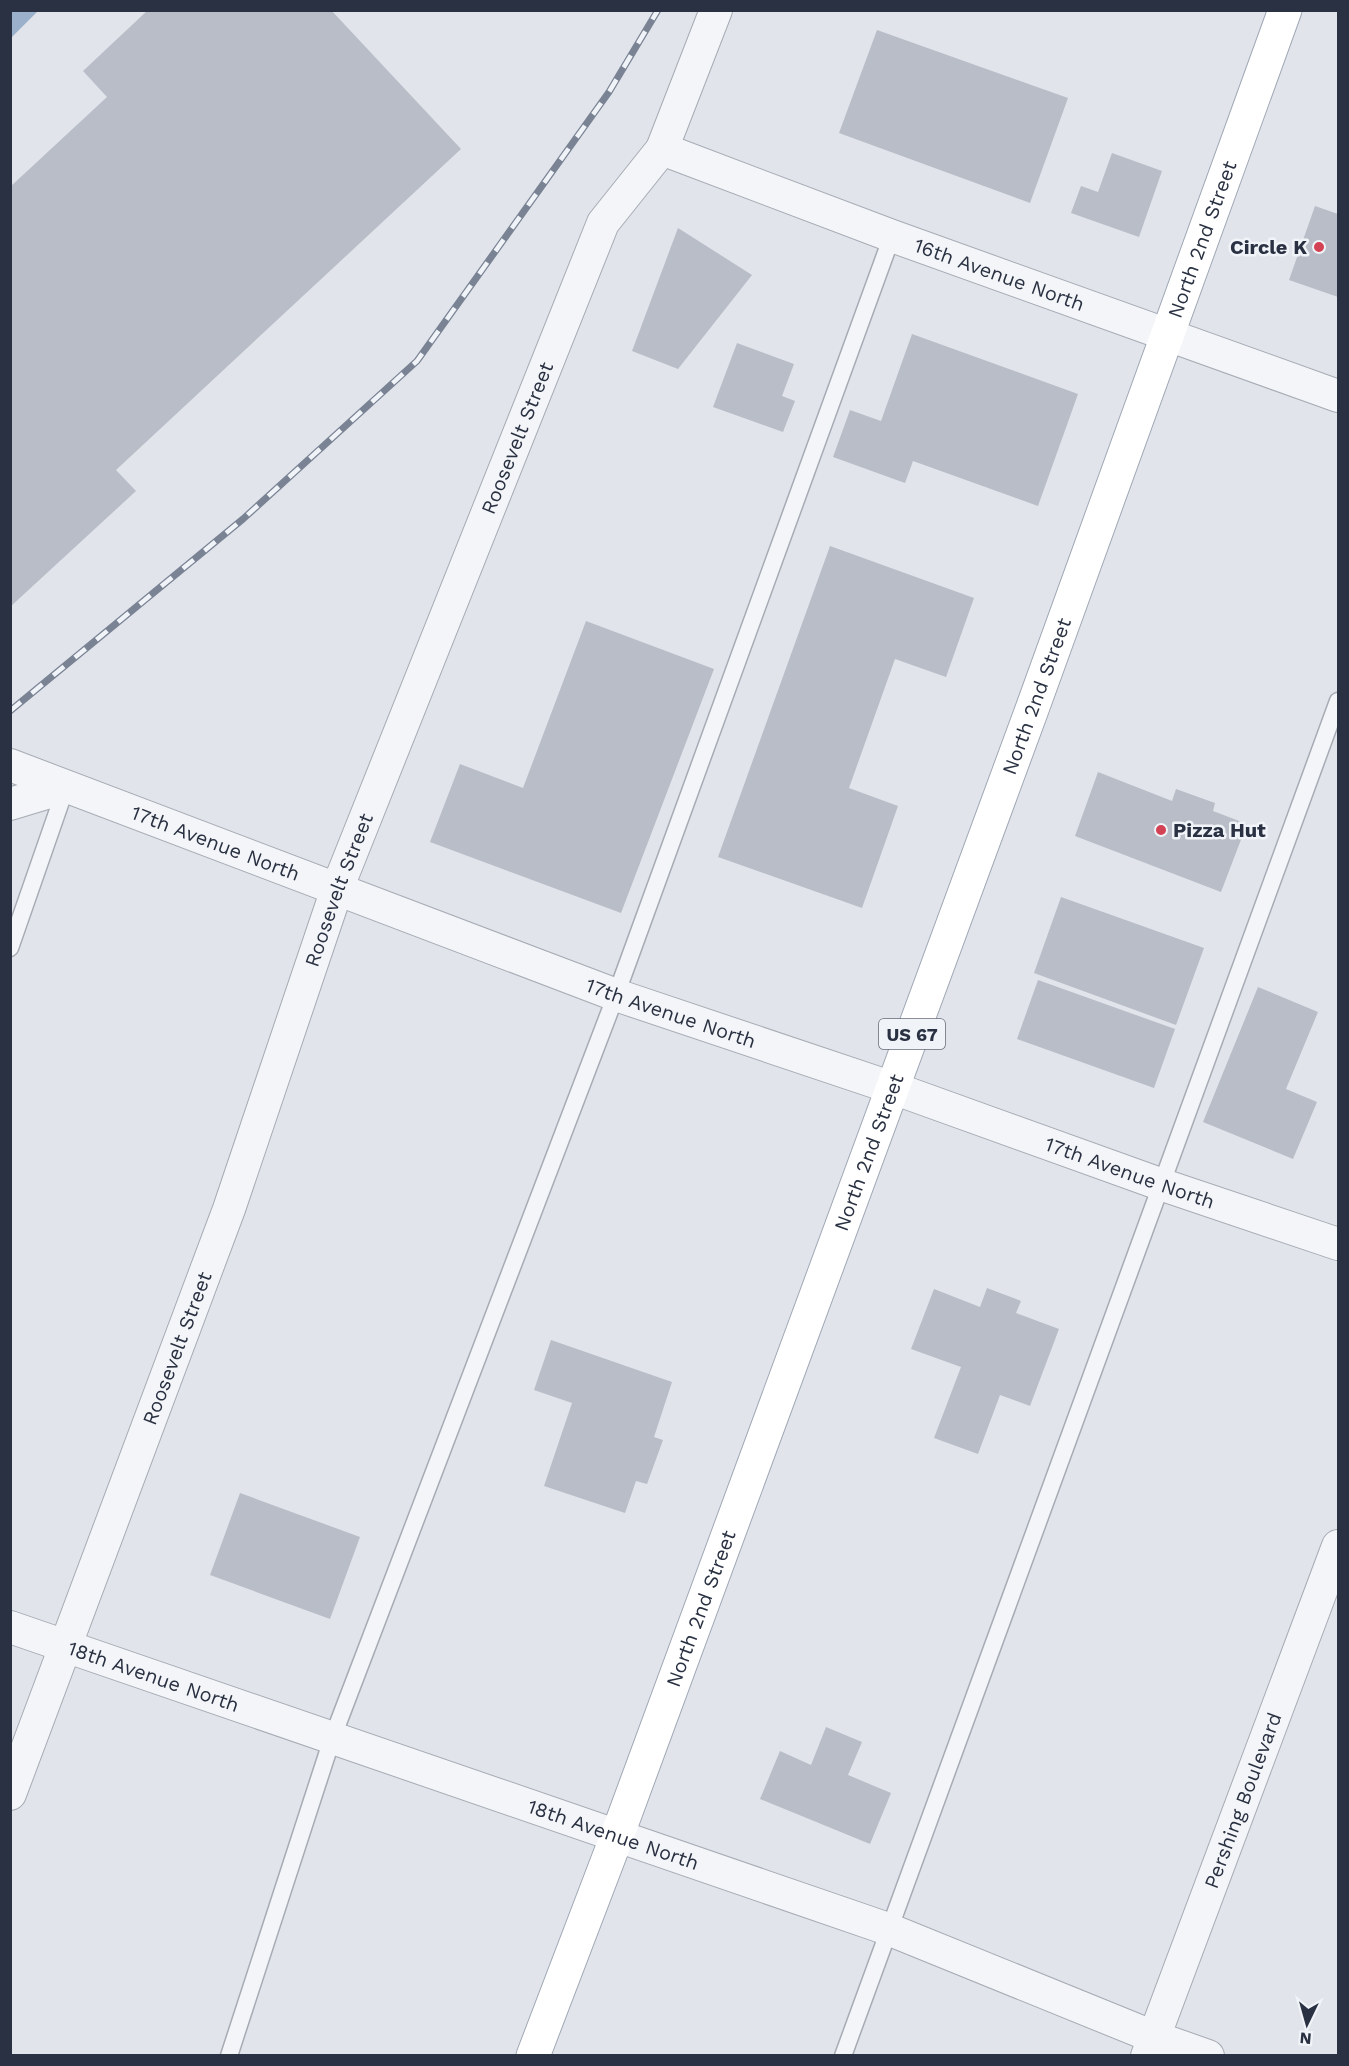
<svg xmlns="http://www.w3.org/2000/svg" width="1349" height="2066" font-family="'Work Sans',sans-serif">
  <rect width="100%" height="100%" fill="#e1e4ea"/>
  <polygon fill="#9bb1cb" points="11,10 38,11 11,38 10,11"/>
  <g fill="#b8bdc7">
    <polygon points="148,10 331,10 461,149 116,470 136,491 10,607 10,187 107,97 83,71"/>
    <polygon points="877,30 1068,98 1030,203 839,133"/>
    <polygon points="1112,153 1162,171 1139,237 1071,213 1081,186 1098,192"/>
    <polygon points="1315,206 1338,214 1338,297 1289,280"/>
    <polygon points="678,228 752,275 678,369 632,351"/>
    <polygon points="912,334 1078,394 1038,506 913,461 905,483 833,457 850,410 881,421"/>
    <polygon points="737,343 794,364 782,396 795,401 783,432 713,407"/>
    <polygon points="830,546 974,598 946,677 895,659 849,788 898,806 862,908 718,857"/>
    <polygon points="586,621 714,669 621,913 430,842 460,764 523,788"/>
    <polygon points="1098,772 1172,801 1176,789 1215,803 1213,811 1247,824 1221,892 1075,836"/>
    <polygon points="1061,897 1204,948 1176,1025 1034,973"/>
    <polygon points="1038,980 1175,1029 1154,1088 1017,1039"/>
    <polygon points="1258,987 1318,1012 1286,1089 1317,1102 1293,1159 1203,1122"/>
    <polygon points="987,1288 1021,1301 1016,1313 1059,1329 1030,1406 1000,1395 978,1454 934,1438 961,1367 911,1349 934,1289 980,1307"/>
    <polygon points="551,1340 672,1382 654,1437 663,1440 647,1484 636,1481 625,1513 544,1486 572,1403 534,1390"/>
    <polygon points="240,1493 360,1537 330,1619 210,1575"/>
    <polygon points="826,1727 862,1742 848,1775 891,1793 870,1844 760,1799 780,1751 811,1765"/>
  </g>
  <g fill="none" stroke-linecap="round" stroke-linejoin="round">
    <g stroke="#a6abb4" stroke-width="19">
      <g id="lane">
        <polyline points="10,948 66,787"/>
        <polyline points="229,2056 332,1739 616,995 892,236"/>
        <polyline points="843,2056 1338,701"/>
      </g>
    </g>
    <g stroke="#a6abb4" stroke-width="34">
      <g id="street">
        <path id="s1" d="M662,149l230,87 446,160"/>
        <path id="s2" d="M10,765l606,230 277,93 267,96 178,60"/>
        <polyline points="10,804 66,787"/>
        <path id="s3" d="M10,1627l878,302 266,108 54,19"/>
        <path id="s4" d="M10,1794l219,-585 108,-320 266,-666 59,-74 54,-139"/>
        <path id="s5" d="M1147,2056l191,-510"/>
      </g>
    </g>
    <g stroke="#a0a8b6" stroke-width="35">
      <g id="primary">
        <path id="s6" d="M533,2056l84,-220 414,-1124 254,-702"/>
      </g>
    </g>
    <use href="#lane" stroke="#f4f5f8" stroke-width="16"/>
    <use href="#street" stroke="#f4f5f8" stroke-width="32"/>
    <use href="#primary" stroke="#fff" stroke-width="33"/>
    <g stroke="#7a8394" stroke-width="7">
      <polyline id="rail" points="10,711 243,519 417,361 609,92 658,10"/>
    </g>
    <use href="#rail" stroke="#f0f3f7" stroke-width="4.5" stroke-dasharray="14" stroke-linecap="butt"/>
  </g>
  <g fill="#d24254" stroke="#f0f3f7" stroke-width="2">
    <circle cx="1319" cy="247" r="6"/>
    <circle cx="1161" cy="830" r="6"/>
  </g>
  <g text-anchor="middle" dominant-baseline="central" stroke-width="5" stroke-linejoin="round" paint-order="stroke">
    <rect fill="#f0f3f7" stroke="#656b78" stroke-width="1.5" x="879" y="1019" width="66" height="30" rx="4.5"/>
    <g font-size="18" font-weight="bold" fill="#293142">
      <text x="912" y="1034">US 67</text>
    </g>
    <g font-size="20" fill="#293142" stroke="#f0f3f7">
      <text stroke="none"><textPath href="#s6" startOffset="1936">North 2nd Street</textPath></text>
      <text stroke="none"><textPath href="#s1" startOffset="360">16th Avenue North</textPath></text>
      <text stroke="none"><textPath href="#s4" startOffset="1448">Roosevelt Street</textPath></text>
      <text stroke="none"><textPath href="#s6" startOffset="1450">North 2nd Street</textPath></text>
      <text stroke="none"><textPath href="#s2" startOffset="220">17th Avenue North</textPath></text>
      <text stroke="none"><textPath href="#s4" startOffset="962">Roosevelt Street</textPath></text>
      <text stroke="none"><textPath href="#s2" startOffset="706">17th Avenue North</textPath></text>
      <text stroke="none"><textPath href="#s6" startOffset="964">North 2nd Street</textPath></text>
      <text stroke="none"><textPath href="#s2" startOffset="1192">17th Avenue North</textPath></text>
      <text stroke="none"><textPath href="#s4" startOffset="476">Roosevelt Street</textPath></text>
      <text stroke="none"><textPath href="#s6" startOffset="478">North 2nd Street</textPath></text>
      <text stroke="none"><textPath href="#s3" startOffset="152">18th Avenue North</textPath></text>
      <text stroke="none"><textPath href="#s5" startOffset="273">Pershing Boulevard</textPath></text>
      <text stroke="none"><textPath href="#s3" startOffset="638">18th Avenue North</textPath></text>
    </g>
    <g font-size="20" font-weight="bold" fill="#293142" stroke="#f0f3f7" text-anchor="end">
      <text x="1307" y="247">Circle K</text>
      <text x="1173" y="830" text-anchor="start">Pizza Hut</text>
    </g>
  </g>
  <rect width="1349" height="2066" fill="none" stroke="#293142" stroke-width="24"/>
  <g transform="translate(1307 2024) rotate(185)" stroke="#f0f3f7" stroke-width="4.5" paint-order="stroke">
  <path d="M0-4.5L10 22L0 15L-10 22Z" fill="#293142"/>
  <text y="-9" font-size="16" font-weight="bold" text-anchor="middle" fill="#293142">N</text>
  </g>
</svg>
